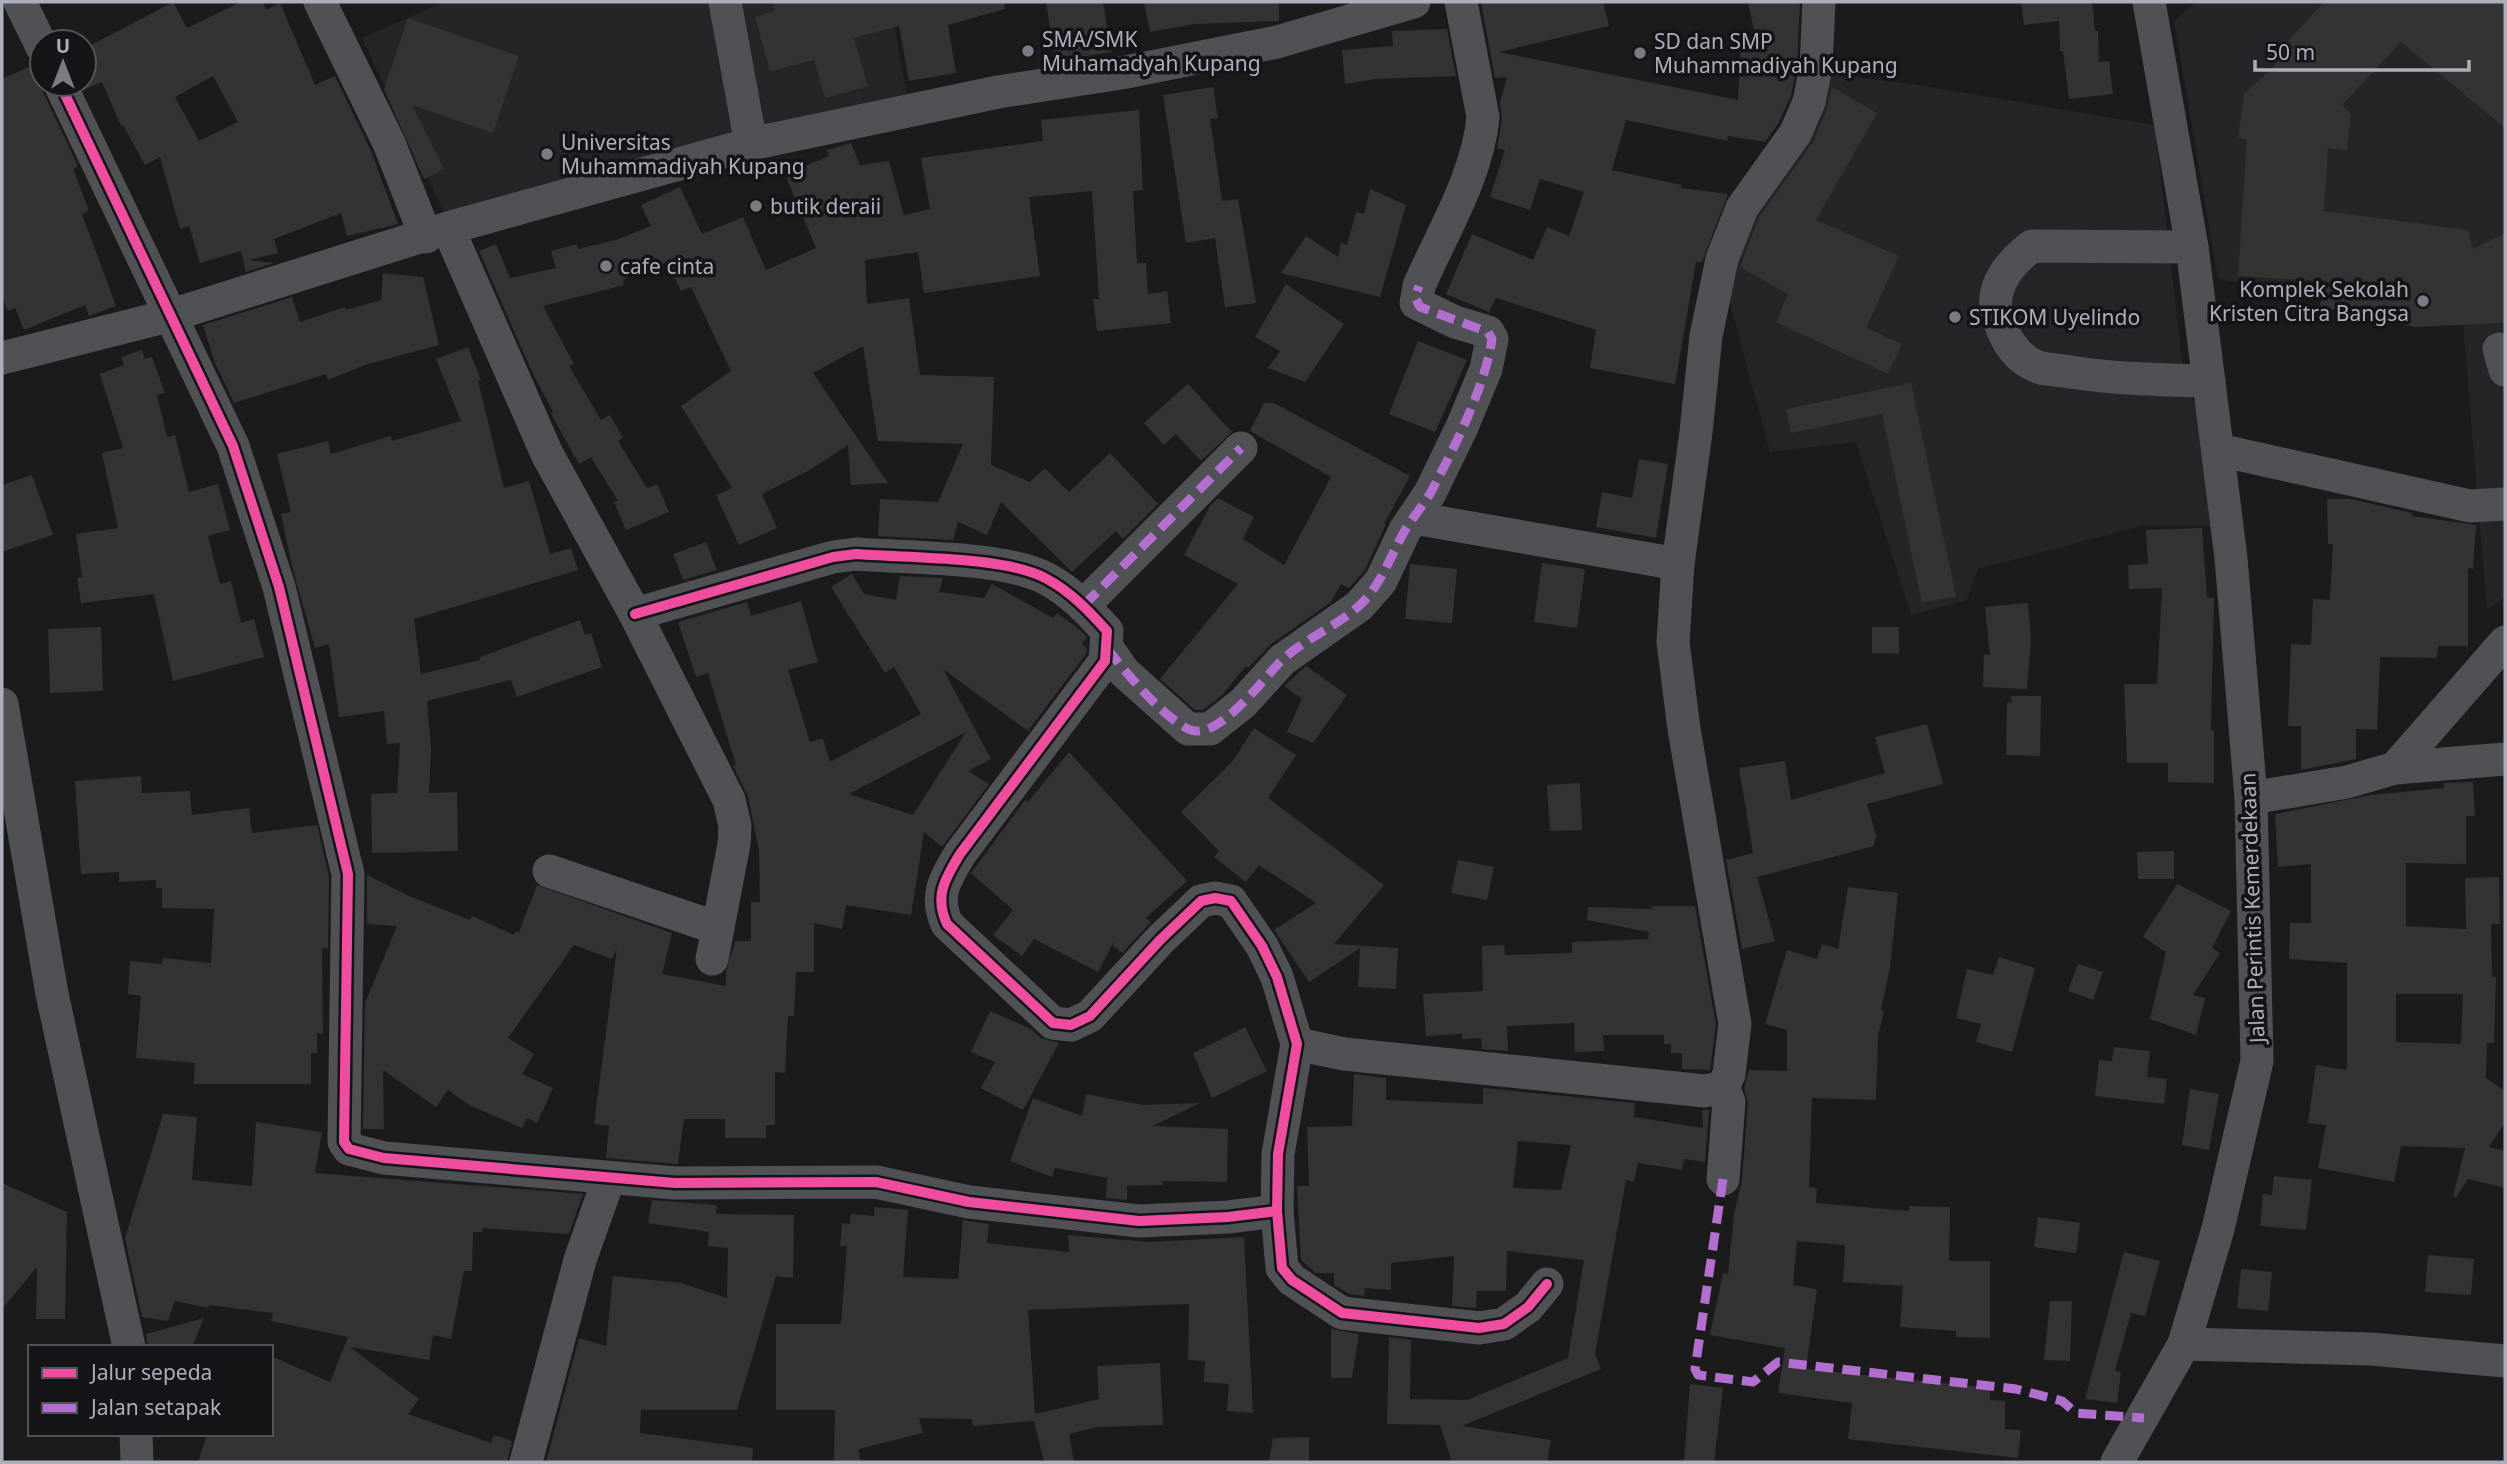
<svg xmlns="http://www.w3.org/2000/svg" width="2507" height="1464" font-family="'Noto Sans',sans-serif">
  <rect width="100%" height="100%" fill="#1b1b1c"/>
  <g fill="#252528">
    <polygon points="444,2 890,2 907,95 445,214 362,38"/>
    <polygon points="2196,2 2505,2 2505,597 2487,610 2463,323 2218,279 2174,21"/>
    <polygon points="1833,74 1912,84 2155,125 2182,361 2229,526 2141,526 1978,569 1967,600 1911,615 1856,442 1770,452 1722,274"/>
  </g>
  <g fill="#333334" fill-rule="evenodd">
    <path d="M173,2l14,26 54,-26h22l3,8 14,-7 35,82 20,-9 36,75 27,73 -51,12 -6,-23 -67,26 4,14 -30,7 26,3 -28,9 -5,-21 -41,12 -11,-37 -9,3 -20,-72 -15,8 -22,-40 -2,1 -19,-44 -18,8v-41zM213,76l25,46 -39,19 -24,-44z"/>
    <polygon points="772,2 1004,2 1005,9 948,25 956,73 909,81 899,26 854,38 868,86 825,98 814,60 770,71 755,17 775,11"/>
    <polygon points="1046,2 1103,2 1111,52 1055,61"/>
    <polygon points="1144,2 1279,2 1279,21 1195,24 1150,32"/>
    <polygon points="1603,2 1609,26 1499,52 1738,100 1741,44 1757,45 1748,2 1800,2 1797,65 1791,96 1778,124 1765,142 1728,136 1727,141 1626,120 1612,170 1682,185 1681,188 1728,194 1702,262 1696,262 1675,384 1590,368 1596,330 1496,298 1489,312 1446,294 1472,234 1533,260 1547,227 1569,236 1584,192 1540,179 1530,210 1490,197 1505,150 1497,148 1502,120 1500,103 1507,77 1495,78 1481,3"/>
    <polygon points="2021,2 2092,2 2095,31 2098,31 2099,62 2109,61 2113,94 2069,99 2063,51 2060,51 2059,21 2024,25"/>
    <polygon points="2324,2 2505,2 2505,128 2401,42 2342,105 2351,114 2347,150 2328,148 2324,211 2468,230 2473,249 2505,233 2505,323 2414,327 2320,307 2324,281 2238,276 2247,139 2238,138 2244,94 2294,47 2288,41"/>
    <polygon points="408,18 519,56 493,133 412,105 444,169 424,179 384,89"/>
    <polygon points="1447,29 1456,76 1375,79 1345,84 1342,50 1393,46 1392,31"/>
    <polygon points="29,67 38,67 43,92 78,166 73,169 89,211 82,214 116,306 89,316 85,305 24,330 15,308 8,311 2,297 2,79"/>
    <polygon points="1213,87 1218,118 1210,119 1222,201 1238,199 1256,303 1225,307 1215,238 1186,243 1163,95"/>
    <polygon points="1832,87 1877,113 1816,220 1899,256 1866,328 1902,344 1888,374 1776,322 1788,294 1740,267 1759,217 1813,142 1827,109"/>
    <polygon points="1139,110 1143,190 1133,191 1137,263 1146,263 1148,294 1167,291 1171,323 1097,331 1093,299 1099,299 1092,191 1029,197 1040,276 924,293 918,252 865,260 867,304 909,298 920,375 994,377 991,465 1030,482 1045,468 1069,492 1110,453 1158,504 1123,539 1116,531 1072,572 1001,502 987,535 958,522 953,540 878,536 880,499 938,502 963,444 878,441 863,346 813,373 888,483 851,485 848,445 808,471 762,494 777,528 739,545 716,495 732,488 681,406 731,371 691,287 681,291 667,262 623,280 624,285 543,306 574,364 569,366 601,420 610,415 623,438 618,441 647,488 657,484 669,512 626,530 614,502 618,501 591,457 579,464 551,414 553,412 532,372 479,251 496,244 510,278 556,268 551,251 577,244 578,249 616,240 651,226 641,205 680,187 702,234 743,217 766,270 816,248 785,174 829,156 827,150 851,143 860,165 889,161 904,215 930,209 921,158 1043,141 1041,120"/>
    <polygon points="1370,189 1406,205 1380,297 1281,273 1306,236 1338,257 1341,243 1347,245 1356,212 1364,214"/>
    <polygon points="383,273 423,277 439,345 365,365 328,380 326,374 234,403 215,363 203,325 292,297 300,322 345,307 346,310 381,300"/>
    <polygon points="1286,284 1344,324 1305,382 1268,368 1280,351 1255,337"/>
    <polygon points="1418,341 1467,360 1435,432 1389,414"/>
    <polygon points="468,347 481,380 478,381 504,488 529,481 550,554 571,548 578,570 414,619 421,674 480,660 480,657 580,620 585,635 591,633 602,667 517,697 511,680 427,701 431,749 429,793 457,792 458,851 372,853 371,794 397,793 400,743 387,744 384,711 339,717 329,644 315,648 292,566 281,514 291,512 277,454 328,441 331,454 391,436 392,441 461,421 436,359"/>
    <polygon points="142,350 145,359 152,357 165,393 157,395 167,437 175,435 189,492 218,484 230,530 208,536 220,584 231,581 241,623 254,619 264,657 173,681 154,594 81,603 77,578 82,577 76,534 118,528 102,453 123,448 100,374 124,365 121,357"/>
    <polygon points="1911,383 1956,596 1922,603 1882,414 1791,433 1786,409"/>
    <polygon points="1188,384 1232,432 1201,461 1176,434 1164,445 1144,423"/>
    <polygon points="1264,403 1274,403 1410,476 1384,524 1386,524 1365,570 1349,588 1341,584 1330,603 1271,644 1248,668 1246,666 1222,695 1203,710 1195,710 1160,679 1238,584 1184,555 1210,506 1218,498 1254,517 1243,539 1284,565 1331,477 1250,431"/>
    <polygon points="1639,459 1668,464 1656,538 1596,527 1602,492 1632,498"/>
    <polygon points="32,475 53,535 2,552 2,485"/>
    <polygon points="2327,499 2351,499 2412,513 2412,516 2476,525 2473,569 2468,568 2468,646 2438,646 2437,658 2380,657 2377,730 2356,729 2356,759 2301,770 2301,726 2288,726 2291,644 2311,645 2313,599 2330,600 2333,544 2328,544"/>
    <polygon points="2202,528 2207,598 2214,598 2211,730 2214,730 2214,783 2168,782 2168,763 2127,763 2124,684 2157,684 2162,588 2129,589 2128,565 2148,564 2146,530"/>
    <polygon points="706,542 717,570 683,580 673,554"/>
    <polygon points="1542,563 1585,569 1577,628 1534,622"/>
    <polygon points="1410,564 1457,569 1452,623 1405,619"/>
    <path d="M852,574l12,20 32,6 4,-24 43,2 -4,14 45,6 8,-14 61,34 4,-5 22,16 8,8 -5,7 5,4 -1,6 -58,77 -85,-62 48,90 -23,12 21,13 -47,63 -18,-15 -13,83 -65,-10 -4,24 -28,-6v49h-18l-2,44h-6l-3,57 -10,-1v53h-9v13h-41v-19h-41l-6,45 -72,-6 3,-32 -15,-2 23,-176 -5,11 -38,-14 -66,93 26,16 -12,20 31,14 -16,35 -10,-5 -5,10 -53,-23 -21,-15 -12,17 -53,-37 1,59h-21l2,-126 32,-77 -30,-2v-49l42,21 61,24 2,-4 42,19 2,-4 3,1 18,-47 135,48 -10,41 64,12v-14l9,-31h16v-39h9l-1,-51 -11,-55 -15,-30 3,-1 -28,-92 -12,4 -18,-55 69,-20 4,14 50,-15 17,61 -30,8 22,72 13,-4 7,24 91,-48 -27,-47 -9,6 -54,-86zM966,732l-53,83 -64,-21z"/>
    <polygon points="2028,603 2031,639 2027,689 1983,687 1984,654 1990,655 1985,607"/>
    <polygon points="101,627 103,691 50,693 48,629"/>
    <polygon points="1872,627 1899,627 1899,654 1872,653"/>
    <polygon points="1306,666 1347,695 1313,743 1287,732 1302,699 1284,686"/>
    <polygon points="2011,696 2041,696 2040,756 2006,755 2007,703 2012,702"/>
    <polygon points="1927,724 1943,784 1867,804 1876,835 1874,846 1757,877 1775,941 1742,949 1726,860 1753,853 1739,768 1785,761 1791,800 1885,773 1875,737"/>
    <polygon points="1254,728 1296,755 1268,798 1384,885 1334,944 1398,948 1396,989 1358,987 1360,948 1309,982 1274,930 1316,903 1259,865 1246,882 1214,857 1219,851 1181,812 1232,762"/>
    <polygon points="1069,752 1187,881 1146,918 1151,922 1122,953 1113,946 1114,941 1098,972 1034,939 1022,956 993,935 1013,910 971,873 1025,800 1028,802"/>
    <polygon points="141,776 142,793 190,791 192,815 249,808 252,833 317,825 329,876 328,948 322,948 323,1034 317,1033 317,1053 311,1053 311,1084 194,1084 195,1063 136,1058 141,996 128,994 130,961 162,964 163,958 211,963 214,909 162,908 162,888 156,888 156,880 119,882 119,872 81,874 75,781"/>
    <path d="M2473,782l2,34h-9v48l-60,-1v63l60,3 -1,-51 34,-1 1,47h-9l1,53h4l-2,66h-7l-1,35 19,13v31l-16,25 16,4v37l-37,-9 -12,18 -3,-1 12,-48 -64,-2 -7,36 -76,-14 8,-43 -18,-2 8,-58 31,5v-107l-58,-4 1,-36h21v-59l-33,3 -3,-53 96,-19 73,-7v-5zM2396,994h67l-2,50 -65,-2z"/>
    <polygon points="1580,783 1582,830 1550,831 1547,785"/>
    <polygon points="2174,851 2174,879 2138,879 2137,852"/>
    <polygon points="1458,860 1494,867 1487,900 1451,893"/>
    <polygon points="2177,884 2231,911 2212,948 2220,953 2193,995 2205,998 2196,1035 2150,1019 2166,952 2143,937"/>
    <polygon points="1848,887 1898,893 1890,967 1881,1010 1884,1011 1878,1036 1876,1100 1812,1098 1809,1187 1817,1188 1816,1203 1909,1211 1909,1206 1950,1207 1949,1261 1990,1261 1990,1338 1956,1337 1956,1331 1900,1327 1903,1286 1843,1282 1845,1245 1797,1241 1793,1285 1817,1289 1806,1369 1990,1388 1990,1400 2005,1401 2005,1429 2021,1430 2018,1458 1848,1439 1852,1403 1778,1393 1785,1348 1710,1335 1723,1273 1728,1274 1734,1214 1742,1180 1748,1103 1744,1088 1749,1070 1787,1071 1787,1030 1765,1024 1787,950 1817,959 1822,944 1838,949"/>
    <polygon points="1651,906 1695,906 1716,1025 1710,1070 1682,1069 1682,1053 1671,1053 1671,1044 1664,1044 1664,1035 1603,1035 1604,1051 1575,1052 1574,1023 1507,1026 1508,1051 1482,1049 1481,1038 1462,1039 1462,1034 1426,1036 1423,994 1483,991 1482,946 1504,945 1505,955 1572,953 1572,942 1648,939 1649,932 1587,920 1588,907 1652,909"/>
    <polygon points="1999,957 2035,968 2012,1052 1976,1042 1981,1024 1956,1018 1967,969 1993,975"/>
    <polygon points="2078,964 2103,972 2093,1000 2068,991"/>
    <polygon points="990,1011 1031,1029 1041,1038 1059,1043 1023,1110 981,1088 995,1062 971,1052"/>
    <polygon points="1245,1027 1267,1071 1212,1098 1193,1053"/>
    <polygon points="2114,1047 2150,1051 2147,1077 2167,1079 2164,1104 2095,1096 2099,1060 2112,1061"/>
    <path d="M1354,1074l32,4v22l97,4v-16l152,15 -1,14 69,11 -1,-18h7l-4,52 -21,-3 -2,11 -44,-7 -4,19 -8,-2 -31,174 6,15 -139,57 89,14 -4,22h-95l-12,-37 -53,-1 2,-87 22,3 -1,59 57,1 101,-42 16,-98 -77,-9 -1,40h-29l-1,17 -24,-2 2,-50 -63,7v27l-26,-2 -1,8 -15,-2 -15,-9v-12h-18l-15,-13 -4,-74h12l-2,-59 45,-1zM1518,1141l53,4 -10,45 -48,-2z"/>
    <polygon points="2190,1089 2219,1094 2209,1150 2182,1145"/>
    <polygon points="1086,1094 1143,1105 1200,1103 1153,1126 1228,1129 1227,1182 1162,1181 1163,1185 1122,1186 1127,1186 1127,1200 1106,1198 1107,1178 1055,1168 1052,1177 1010,1161 1033,1098 1082,1116"/>
    <polygon points="163,1114 197,1117 192,1180 252,1186 256,1122 322,1132 315,1173 583,1194 569,1234 483,1228 482,1232 473,1232 472,1271 464,1271 451,1339 433,1335 429,1360 350,1347 419,1399 408,1414 491,1443 494,1435 512,1441 507,1462 198,1462 207,1434 271,1434 271,1356 330,1382 348,1337 271,1321 273,1313 209,1305 208,1308 175,1301 168,1321 142,1317 125,1238"/>
    <polygon points="2274,1176 2312,1180 2306,1230 2260,1226 2263,1194 2272,1195"/>
    <polygon points="2,1183 67,1212 65,1319 36,1319 37,1267 2,1309"/>
    <polygon points="652,1200 717,1205 716,1214 794,1215 793,1278 776,1276 737,1410 641,1410 640,1433 753,1448 752,1462 546,1462 579,1338 606,1346 613,1276 681,1283 727,1298 728,1248 708,1246 709,1232 648,1223"/>
    <polygon points="875,1207 908,1210 903,1277 958,1279 963,1220 989,1224 987,1243 1069,1252 1068,1235 1149,1242 1244,1237 1253,1413 1227,1411 1229,1384 1204,1382 1205,1361 1188,1360 1189,1304 1028,1310 1035,1414 1099,1399 1097,1366 1160,1363 1163,1425 1097,1427 1069,1434 1074,1462 1044,1462 1034,1421 973,1426 972,1419 919,1418 923,1433 859,1449 860,1462 834,1462 835,1410 776,1410 776,1324 841,1324 847,1246 840,1246 842,1223 850,1224 851,1214 874,1216"/>
    <polygon points="2038,1217 2080,1223 2076,1253 2034,1247"/>
    <polygon points="2124,1252 2160,1261 2145,1316 2131,1313 2115,1371 2121,1372 2117,1403 2085,1399"/>
    <polygon points="2428,1255 2474,1259 2471,1295 2425,1292"/>
    <polygon points="2241,1269 2272,1272 2268,1311 2237,1308"/>
    <polygon points="2050,1301 2072,1301 2070,1361 2044,1360"/>
    <polygon points="204,1318 192,1347 148,1347 146,1334"/>
    <polygon points="1331,1329 1359,1334 1352,1378 1331,1378"/>
    <polygon points="1690,1384 1723,1388 1714,1462 1684,1462"/>
    <polygon points="1309,1437 1309,1462 1269,1462 1273,1438"/>
  </g>
  <g fill="none" stroke-linecap="round" stroke-linejoin="round">
    <g stroke="#4f5155" stroke-width="33">
      <polyline points="20,2 42,47"/>
      <polyline points="320,2 389,143 426,237"/>
      <polyline points="725,2 751,144"/>
      <polyline points="60,84 233,446 279,587 348,874 344,1142 349,1149 384,1158 675,1183 876,1182 969,1202 1139,1221 1228,1217 1277,1211"/>
      <polyline points="448,228 547,454 635,614 729,800 735,826 734,844 712,959"/>
      <path d="M2192,247l-160,-1c-20,15 -42,39 -35,67 6,23 17,45 41,54 9,3 22,3 32,5 46,7 92,8 139,9"/>
      <polyline points="2499,349 2505,370"/>
      <polyline points="2,358 172,315 448,228 751,144 998,92 1121,73 1277,42 1414,2"/>
      <polyline points="2219,450 2470,506 2505,504"/>
      <polyline points="1414,518 1678,564"/>
      <polyline points="1084,605 1241,448"/>
      <path d="M635,614l198,-57 23,-3c49,4 150,2 191,25 24,13 42,32 60,52l-2,30 -145,193c-15,25 -26,42 -13,70l106,99 18,2 19,-9 71,-77 40,-38 14,-3 16,3 31,45 15,31 20,67 -19,110 -1,57 5,57 10,12 50,33 137,15 25,-4 24,-17 19,-23"/>
      <path d="M1108,649l16,23 64,57h22l33,-26 39,-43 77,-54 22,-25 24,-51 25,-37 32,-66 24,-58 6,-30 -4,-7 -33,-10 -39,-19 3,-17c23,-53 59,-111 64,-169l-22,-115"/>
      <polyline points="2,704 52,994 129,1347"/>
      <polyline points="2395,768 2505,759"/>
      <polyline points="2251,798 2347,782 2395,768 2505,642"/>
      <polyline points="549,871 717,928"/>
      <polyline points="1297,1044 1344,1054 1656,1086 1705,1091 1723,1087 1729,1074 1735,1024 1684,729 1673,642 1678,564 1696,432 1706,336 1722,259 1742,208 1795,134 1809,102 1816,67 1819,2"/>
      <polyline points="1723,1087 1729,1102 1723,1179"/>
      <polyline points="2184,1344 2371,1349 2505,1361"/>
      <polyline points="136,1434 137,1462"/>
      <polyline points="526,1462 580,1260 609,1178"/>
      <polyline points="2117,1462 2184,1344 2218,1229 2257,1061 2251,798 2231,558 2192,247 2149,2"/>
    </g>
    <g stroke="#b36fd0" stroke-width="9" stroke-dasharray="18 9" stroke-linecap="butt">
      <polyline points="1084,605 1241,448"/>
      <path d="M1108,649c13,19 65,80 87,82 27,3 67,-50 84,-68 24,-24 58,-36 82,-59 21,-21 29,-47 43,-72 8,-14 19,-26 27,-40 23,-44 48,-93 59,-141l2,-12 -4,-7 -68,-25 -5,-10 4,-11"/>
      <polyline points="1723,1179 1695,1369 1698,1375 1753,1382 1778,1362 2016,1389 2062,1401 2076,1413 2144,1418"/>
    </g>
    <g stroke="#151518" stroke-width="15">
      <g id="cycleway">
        <polyline points="60,84 233,446 279,587 348,874 344,1142 349,1149 384,1158 675,1183 876,1182 969,1202 1139,1221 1228,1217 1277,1211"/>
        <path d="M635,614l198,-57 23,-3c49,4 150,2 191,25 24,13 42,32 60,52l-2,30 -145,193c-15,25 -26,42 -13,70l106,99 18,2 19,-9 71,-77 40,-38 14,-3 16,3 31,45 15,31 20,67 -19,110 -1,57 5,57 10,12 50,33 137,15 25,-4 24,-17 19,-23"/>
      </g>
    </g>
    <use href="#cycleway" stroke="#ef4d9e" stroke-width="10"/>
  </g>
  <g fill="#7a7c84" stroke="#151518" stroke-width="2.5">
    <circle cx="1028" cy="51" r="7"/>
    <circle cx="1640" cy="53" r="7"/>
    <circle cx="547" cy="154" r="7"/>
    <circle cx="756" cy="206" r="7"/>
    <circle cx="606" cy="266" r="7"/>
    <circle cx="2423" cy="301" r="7"/>
    <circle cx="1955" cy="317" r="7"/>
  </g>
  <g text-anchor="middle" dominant-baseline="central" stroke-width="7" stroke-linejoin="round" paint-order="stroke">
    <g font-size="21" fill="#adb0bc" stroke="#151518" text-anchor="start">
      <text x="1042" y="39">SMA/SMK<tspan x="1042" dy="24">Muhamadyah Kupang</tspan></text>
      <text x="1654" y="41">SD dan SMP<tspan x="1654" dy="24">Muhammadiyah Kupang</tspan></text>
      <text x="561" y="142">Universitas<tspan x="561" dy="24">Muhammadiyah Kupang</tspan></text>
      <text x="770" y="206">butik deraii</text>
      <text x="620" y="266">cafe cinta</text>
      <text x="2409" y="289" text-anchor="end">Komplek Sekolah<tspan x="2409" dy="24">Kristen Citra Bangsa</tspan></text>
      <text x="1969" y="317">STIKOM Uyelindo</text>
    </g>
    <g font-size="21" fill="#adb0bc" stroke="#151518">
      <text transform="translate(2252 908) rotate(-92)">Jalan Perintis Kemerdekaan</text>
    </g>
  </g>
  <rect width="2507" height="1464" fill="none" stroke="#adb0bc" stroke-width="7"/>
  <rect x="28" y="1345" width="245" height="91" fill="#151518" stroke="#52535a" stroke-width="2"/>
  <rect x="42" y="1368" width="35" height="10" fill="#ef4d9e" stroke="#52535a" stroke-width="2"/>
  <text x="91" y="1380" font-size="21" fill="#adb0bc">Jalur sepeda</text>
  <rect x="42" y="1403" width="35" height="10" fill="#b36fd0" stroke="#52535a" stroke-width="2"/>
  <text x="91" y="1415" font-size="21" fill="#adb0bc">Jalan setapak</text>
  <g transform="translate(63 63)"><circle r="33" fill="#151518" stroke="#52535a" stroke-width="2"/>
  <path d="M0-5L12 26L0 18L-12 26Z" fill="#7a7c84"/>
  <text y="-10" font-size="19" font-weight="bold" text-anchor="middle" fill="#adb0bc">U</text>
  </g>
  <path d="M2255 60v10h214v-10" fill="none" stroke="#adb0bc" stroke-width="3.5"/>
  <text x="2266" y="60" font-size="21" fill="#adb0bc" stroke="#151518" stroke-width="5" paint-order="stroke">50 m</text>
</svg>
